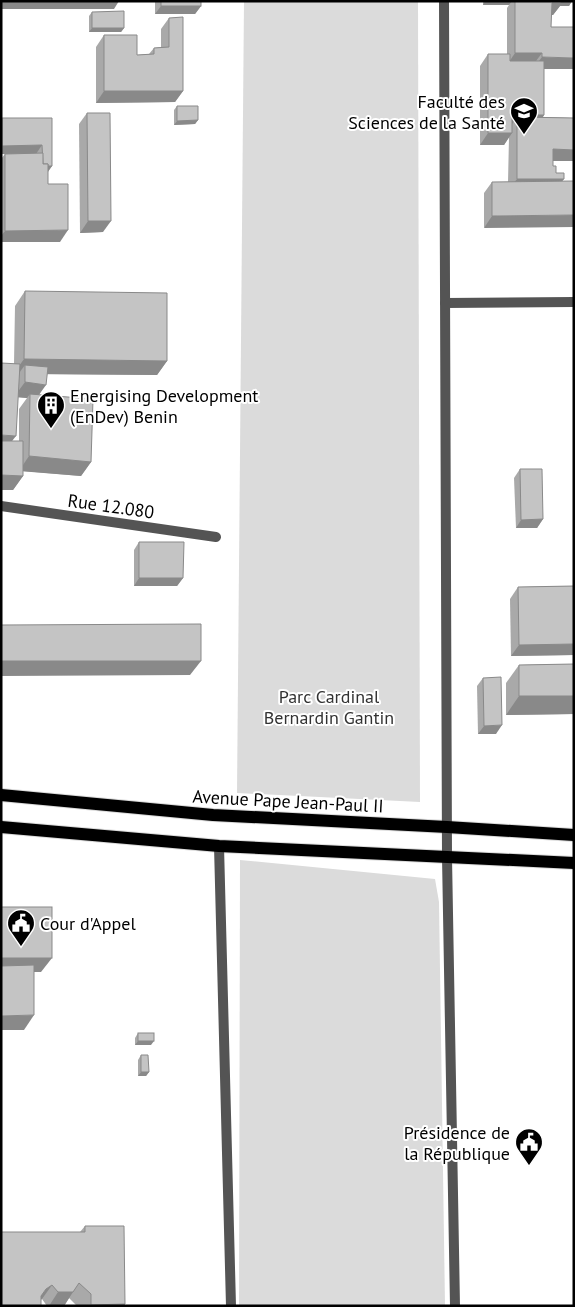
<svg xmlns="http://www.w3.org/2000/svg" width="575" height="1307" font-family="'PT Sans',sans-serif">
  <rect width="100%" height="100%" fill="#fff"/>
  <g fill="#dbdbdb">
    <polygon points="244,1 418,1 420,802 237,793"/>
    <polygon points="240,860 435,879 439,902 445,1306 239,1306"/>
  </g>
  <g fill="none" stroke-linecap="round" stroke-linejoin="round">
    <g stroke="#dbdbdb" stroke-width="14">
      <g id="primary">
        <polyline points="1,795 213,815 447,827 574,835"/>
        <polyline points="1,827 219,846 574,863"/>
      </g>
    </g>
    <g stroke="#545454" stroke-width="10">
      <polyline points="445,303 574,302"/>
      <polyline points="219,846 231,1306"/>
      <polyline points="447,857 455,1306"/>
    </g>
    <g stroke="#545454" stroke-width="10">
      <polyline points="444,1 447,857"/>
      <polyline points="1,506 216,537"/>
    </g>
    <use href="#primary" stroke="#000" stroke-width="12"/>
  </g>
  <g fill="#a9a9a9" fill-rule="evenodd">
    <polygon points="155,1 201,1 201,6 195,14 155,14"/>
    <polygon points="483,1 572,1 569,6 560,6 553,15 551,15 544,69 544,115 543,117 574,118 574,161 553,161 484,228 484,193 492,182 508,182 509,137 504,145 480,145 480,66 488,54 507,54 507,8 509,5 483,5"/>
    <polygon points="92,12 124,28 121,32 89,32 89,16"/>
    <polygon points="169,18 183,91 175,102 96,103 96,47 104,35 137,55 149,54 154,48 161,47 161,29"/>
    <polygon points="177,106 198,120 195,124 174,125 174,110"/>
    <polygon points="87,113 103,232 80,233 79,124"/>
    <polygon points="2,118 52,118 52,166 48,172 48,184 60,242 1,242 1,159 5,154 1,154 1,120"/>
    <path d="M25,291l142,70 -10,14 -110,-1 -8,21 52,67 -10,14 -58,-5v5l-10,14h-12l13,-126 1,-58zM18,397l9,1 -8,11v32h-7z"/>
    <polygon points="520,469 543,519 537,528 516,528 514,478"/>
    <polygon points="139,542 183,578 177,586 134,586 134,550"/>
    <polygon points="574,586 574,655 511,656 510,599 518,587"/>
    <polygon points="574,664 574,714 506,715 506,683 519,665"/>
    <polygon points="483,678 496,734 478,734 477,686"/>
    <polygon points="138,1033 151,1045 135,1045 135,1038"/>
    <polygon points="141,1055 149,1072 146,1076 138,1076 138,1060"/>
    <polygon points="85,1226 125,1304 124,1306 77,1306 69,1298 64,1306 47,1306 42,1299 1,1306 80,1232"/>
  </g>
  <g fill="#898989">
    <polygon points="2,1 119,1 114,9 1,9"/>
    <polygon points="485,1 512,1 509,5 483,5"/>
    <polygon points="515,1 572,1 569,6 560,6 553,15 543,15"/>
    <polygon points="161,6 201,6 195,14 155,14"/>
    <polygon points="92,28 124,28 121,32 89,32"/>
    <polygon points="515,53 542,53 533,65 507,65"/>
    <polygon points="542,57 574,58 574,69 533,69"/>
    <polygon points="104,91 183,91 175,102 96,103"/>
    <polygon points="512,115 544,115 536,127 517,117 510,127"/>
    <polygon points="198,120 195,124 174,125 177,121"/>
    <polygon points="488,133 512,133 504,145 480,145"/>
    <polygon points="42,145 36,154 1,154 1,147 2,146"/>
    <polygon points="553,149 574,150 574,161 545,161"/>
    <polygon points="42,166 52,166 46,174"/>
    <polygon points="517,179 564,179 555,191 508,190"/>
    <polygon points="574,215 574,227 484,228 492,216"/>
    <polygon points="88,221 111,221 103,232 80,233"/>
    <polygon points="68,230 60,242 1,242 1,236 5,231"/>
    <polygon points="24,359 167,361 157,375 25,374 25,365 19,373 14,373"/>
    <polygon points="25,382 46,385 36,399 30,394 27,398 14,397"/>
    <polygon points="1,435 16,436 5,450 1,450"/>
    <polygon points="29,456 91,462 81,476 19,471"/>
    <polygon points="1,475 23,476 13,490 1,490"/>
    <polygon points="543,519 537,528 516,528 521,520"/>
    <polygon points="139,578 183,578 177,586 134,586"/>
    <polygon points="574,644 574,655 511,656 519,645"/>
    <polygon points="1,661 201,661 190,675 1,676"/>
    <polygon points="519,696 574,696 574,714 506,715"/>
    <polygon points="502,725 496,734 478,734 484,726"/>
    <polygon points="1,958 52,958 41,972 1,972"/>
    <polygon points="34,1015 24,1030 1,1030 1,1016"/>
    <polygon points="138,1041 154,1041 151,1045 135,1045"/>
    <polygon points="141,1072 149,1072 146,1076 138,1076"/>
    <polygon points="52,1285 42,1299 35,1304 46,1289"/>
    <polygon points="58,1292 73,1292 64,1306 49,1306"/>
    <polygon points="125,1304 124,1306 91,1306 91,1305"/>
  </g>
  <g fill="#c4c4c4" stroke="#898989">
    <rect x="161" y="1" width="40" height="5"/>
    <polygon points="515,1 561,1 561,3 552,3 551,27 574,27 574,58 542,57 542,53 515,53"/>
    <polygon points="124,11 124,28 92,28 92,12"/>
    <polygon points="183,17 183,91 104,91 104,35 137,35 137,55 154,54 154,48 169,47 169,18"/>
    <polygon points="488,54 510,54 510,61 544,61 544,115 512,115 512,133 488,133"/>
    <polygon points="177,106 198,106 198,120 177,121"/>
    <polygon points="87,113 110,113 111,221 88,221"/>
    <polygon points="517,117 574,118 574,150 553,149 553,166 556,166 556,173 564,173 564,179 517,179"/>
    <polygon points="2,118 52,118 52,166 48,166 48,164 43,164 42,145 2,146"/>
    <polygon points="43,153 43,164 48,164 48,184 68,184 68,230 5,231 5,154"/>
    <polygon points="574,181 574,215 492,216 492,182"/>
    <polygon points="25,291 167,293 167,361 24,359"/>
    <polygon points="1,363 20,364 16,436 1,435"/>
    <polygon points="25,365 48,367 46,385 25,382"/>
    <polygon points="30,394 93,399 91,462 29,456"/>
    <polygon points="1,441 23,441 23,476 1,475"/>
    <polygon points="520,469 542,469 543,519 521,520"/>
    <polygon points="139,542 184,542 183,578 139,578"/>
    <polygon points="574,586 574,644 519,645 518,587"/>
    <polygon points="201,624 201,661 1,661 1,625"/>
    <polygon points="574,664 574,696 519,696 519,665"/>
    <polygon points="501,677 502,725 484,726 483,678"/>
    <rect x="1" y="907" width="51" height="51"/>
    <polygon points="34,965 34,1015 1,1016 1,966"/>
    <rect x="138" y="1033" width="16" height="8"/>
    <polygon points="141,1055 148,1055 149,1072 141,1072"/>
    <polygon points="85,1226 124,1226 125,1304 91,1305 91,1294 79,1283 73,1292 58,1292 52,1285 46,1289 41,1296 41,1306 1,1306 1,1232 85,1232"/>
  </g>
  <defs>
    <g id="university-pin" transform="scale(1.4375)"><path d="M0 17L-7.5 6A9.5 9.5 0 1 1 7.5 6Z" fill="#000" stroke="#fff"/><path d="M0-5L7-2L0 1L-7-2ZM-4 1L0 2.5L4 1V4Q0 6-4 4Z" fill="#fff"/></g>
    <g id="building-pin" transform="scale(1.4375)"><path d="M0 17L-7.5 6A9.5 9.5 0 1 1 7.5 6Z" fill="#000" stroke="#fff"/><path d="M-4-6H4V6H1V3H-1V6H-4ZM-2.5-4.3h1.7v1.8h-1.7ZM.8-4.3h1.7v1.8H.8ZM-2.5-1h1.7V.8h-1.7ZM.8-1h1.7V.8H.8Z" fill="#fff"/></g>
    <g id="civic-pin" transform="scale(1.4375)"><path d="M0 17L-7.5 6A9.5 9.5 0 1 1 7.5 6Z" fill="#000" stroke="#fff"/><path d="M-.6-6.5H3V-4.5H.6V-3L4-1V1h2V6H-6V1h2V-1L-.6-3ZM-1.2 2.5V6h2.4V2.5Z" fill="#fff"/></g>
  </defs>
  <g fill-rule="evenodd">
    <use href="#university-pin" x="524" y="111"/>
    <use href="#building-pin" x="51" y="405"/>
    <use href="#civic-pin" x="21" y="923"/>
    <use href="#civic-pin" x="529" y="1142"/>
  </g>
  <g text-anchor="middle" dominant-baseline="central" stroke-width="4" stroke-linejoin="round" paint-order="stroke">
    <g font-size="18" fill="#000" stroke="#fff" text-anchor="end">
      <text x="505" y="101">Faculté des<tspan x="505" dy="21">Sciences de la Santé</tspan></text>
      <text x="70" y="395" text-anchor="start">Energising Development<tspan x="70" dy="21">(EnDev) Benin</tspan></text>
      <text x="40" y="923" text-anchor="start">Cour d'Appel</text>
      <text x="510" y="1132">Présidence de<tspan x="510" dy="21">la République</tspan></text>
    </g>
    <g font-size="18" fill="#000" stroke="#fff">
      <text transform="translate(111 506) rotate(8)">Rue 12.080</text>
      <text transform="translate(288 801) rotate(3)">Avenue Pape Jean-Paul II</text>
    </g>
    <g font-size="18" fill="#323232" stroke="#fff">
      <text x="329" y="696">Parc Cardinal<tspan x="329" dy="21">Bernardin Gantin</tspan></text>
    </g>
  </g>
  <rect width="575" height="1307" fill="none" stroke="#000000" stroke-width="5"/>
</svg>
